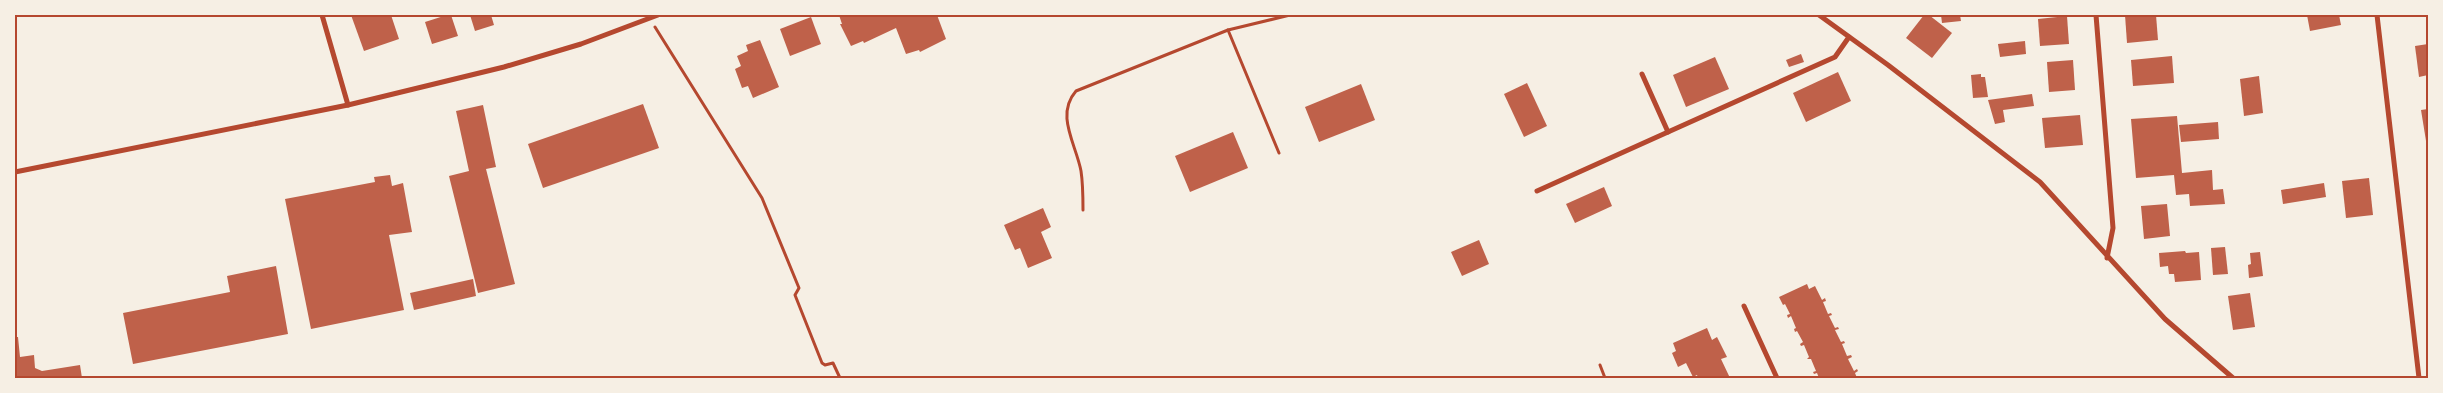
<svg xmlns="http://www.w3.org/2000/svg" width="2443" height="393" font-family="Rubik,sans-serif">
  <rect width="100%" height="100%" fill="#f6efe4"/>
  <g fill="#bf614a">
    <polygon points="351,15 391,15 399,39 364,51"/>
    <polygon points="447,15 451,15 458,36 432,44 425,22"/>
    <polygon points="470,15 491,15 494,25 475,31"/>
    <polygon points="839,15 937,15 946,39 920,52 919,50 906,54 896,28 864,43 863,41 851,46 840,24 842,24"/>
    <polygon points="1924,15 1929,15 1952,33 1932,58 1906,38"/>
    <polygon points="1941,15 1960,15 1961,21 1942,23"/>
    <polygon points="2125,15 2156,15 2158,40 2127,43"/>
    <polygon points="2307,15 2339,15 2341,25 2310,31"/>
    <polygon points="2067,16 2069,44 2040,46 2038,19"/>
    <polygon points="811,17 821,44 790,56 780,29"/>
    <polygon points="760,40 779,87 753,98 748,86 742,88 735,69 741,66 737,56 748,51 746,45"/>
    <polygon points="2025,41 2026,54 2000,57 1998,44"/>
    <polygon points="2428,44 2428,75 2419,77 2415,46"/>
    <polygon points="1801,54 1804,62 1789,67 1786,60"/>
    <polygon points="2172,56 2174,83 2133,86 2131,60"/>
    <polygon points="1715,57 1729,89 1686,107 1673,75"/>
    <polygon points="2073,60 2075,90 2049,92 2047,62"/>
    <polygon points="1838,72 1851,101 1806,122 1793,93"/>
    <polygon points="1981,74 1981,77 1985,77 1988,97 1973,98 1971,75"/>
    <polygon points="2259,76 2263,113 2244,116 2240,79"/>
    <polygon points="1527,83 1547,126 1524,137 1504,94"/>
    <polygon points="1361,84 1375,120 1319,142 1305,107"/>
    <polygon points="2032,94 2034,106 2003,110 2005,122 1995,124 1988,100"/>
    <polygon points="643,104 659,148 543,188 528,144"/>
    <polygon points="483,105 496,167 486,169 515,284 478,293 449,176 469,171 456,111"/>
    <polygon points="2428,109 2428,147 2427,147 2421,110"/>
    <polygon points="2080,115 2083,145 2045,148 2042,118"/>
    <polygon points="2177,116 2182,173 2212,170 2213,190 2223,189 2225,204 2190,206 2189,194 2176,195 2174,175 2136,178 2131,119"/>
    <polygon points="2218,122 2219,139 2181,142 2179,125"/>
    <polygon points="1233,132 1248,168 1190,192 1175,156"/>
    <polygon points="390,175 392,186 403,183 412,232 389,235 404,310 311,329 285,199 375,182 374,177"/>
    <polygon points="2369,178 2373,215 2346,218 2342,181"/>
    <polygon points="2324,183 2326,197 2283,204 2281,190"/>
    <polygon points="1604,187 1612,206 1575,223 1566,204"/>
    <polygon points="2167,204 2170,236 2144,239 2141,206"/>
    <polygon points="1043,208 1051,227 1041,232 1052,258 1028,268 1020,248 1015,250 1004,225"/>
    <polygon points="1479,240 1489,264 1462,276 1451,252"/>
    <polygon points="2225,247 2228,274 2213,275 2211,248"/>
    <polygon points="2185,251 2186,253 2199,252 2201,280 2175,282 2174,274 2169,274 2168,266 2160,267 2159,253"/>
    <polygon points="2260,252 2263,276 2249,278 2248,265 2251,264 2250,253"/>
    <polygon points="276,266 288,334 133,364 123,313 230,292 227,276"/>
    <polygon points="473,279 476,296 414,310 410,293"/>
    <polygon points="1807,284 1809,289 1815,286 1822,300 1825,298 1826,301 1823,302 1828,314 1831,313 1832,315 1829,316 1835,328 1838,327 1839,329 1835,330 1841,342 1844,341 1845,343 1842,344 1847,356 1851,355 1852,357 1848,359 1854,371 1857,369 1858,371 1855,373 1857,378 1819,378 1817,373 1814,374 1813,372 1816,371 1811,359 1807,359 1809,357 1804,345 1801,346 1800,344 1803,342 1797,331 1795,332 1794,329 1796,328 1791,316 1788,318 1787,315 1790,314 1785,304 1783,305 1779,297"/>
    <polygon points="2250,293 2255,327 2233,330 2228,296"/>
    <polygon points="1707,328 1712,340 1717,337 1727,357 1721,359 1730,378 1698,378 1697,375 1693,377 1686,363 1678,367 1672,353 1676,351 1673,343"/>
    <polygon points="15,337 18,337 20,357 34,355 35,368 42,371 80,365 82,378 15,378"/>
  </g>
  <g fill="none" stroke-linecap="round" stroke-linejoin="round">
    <g stroke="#b5482f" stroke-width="3">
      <polyline points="655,27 762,198 799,288 795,295 822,363 825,365 833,363 840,378"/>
      <polyline points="1279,153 1228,30 1290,15"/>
      <path d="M1083,210c0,-12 0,-26 -2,-39 -5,-27 -26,-56 -5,-80l152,-61"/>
      <polyline points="1600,365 1605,378"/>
    </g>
    <g stroke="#b5482f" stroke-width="5">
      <polyline points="322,15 348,105"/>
      <polyline points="1819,15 1888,65 2040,182 2165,319 2233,378"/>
      <polyline points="2096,15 2113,228 2107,258"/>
      <polyline points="2377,15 2419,378"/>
      <polyline points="1642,74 1668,132 1835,57 1849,37"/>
      <polyline points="15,172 348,105 504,67 581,44 658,15"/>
      <polyline points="1537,191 1668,132"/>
      <polyline points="1744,306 1777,378"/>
    </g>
  </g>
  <rect width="2443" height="393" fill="none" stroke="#f6efe4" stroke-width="32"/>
  <rect x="16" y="16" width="2411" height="361" fill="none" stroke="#b5482f" stroke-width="2"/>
</svg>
